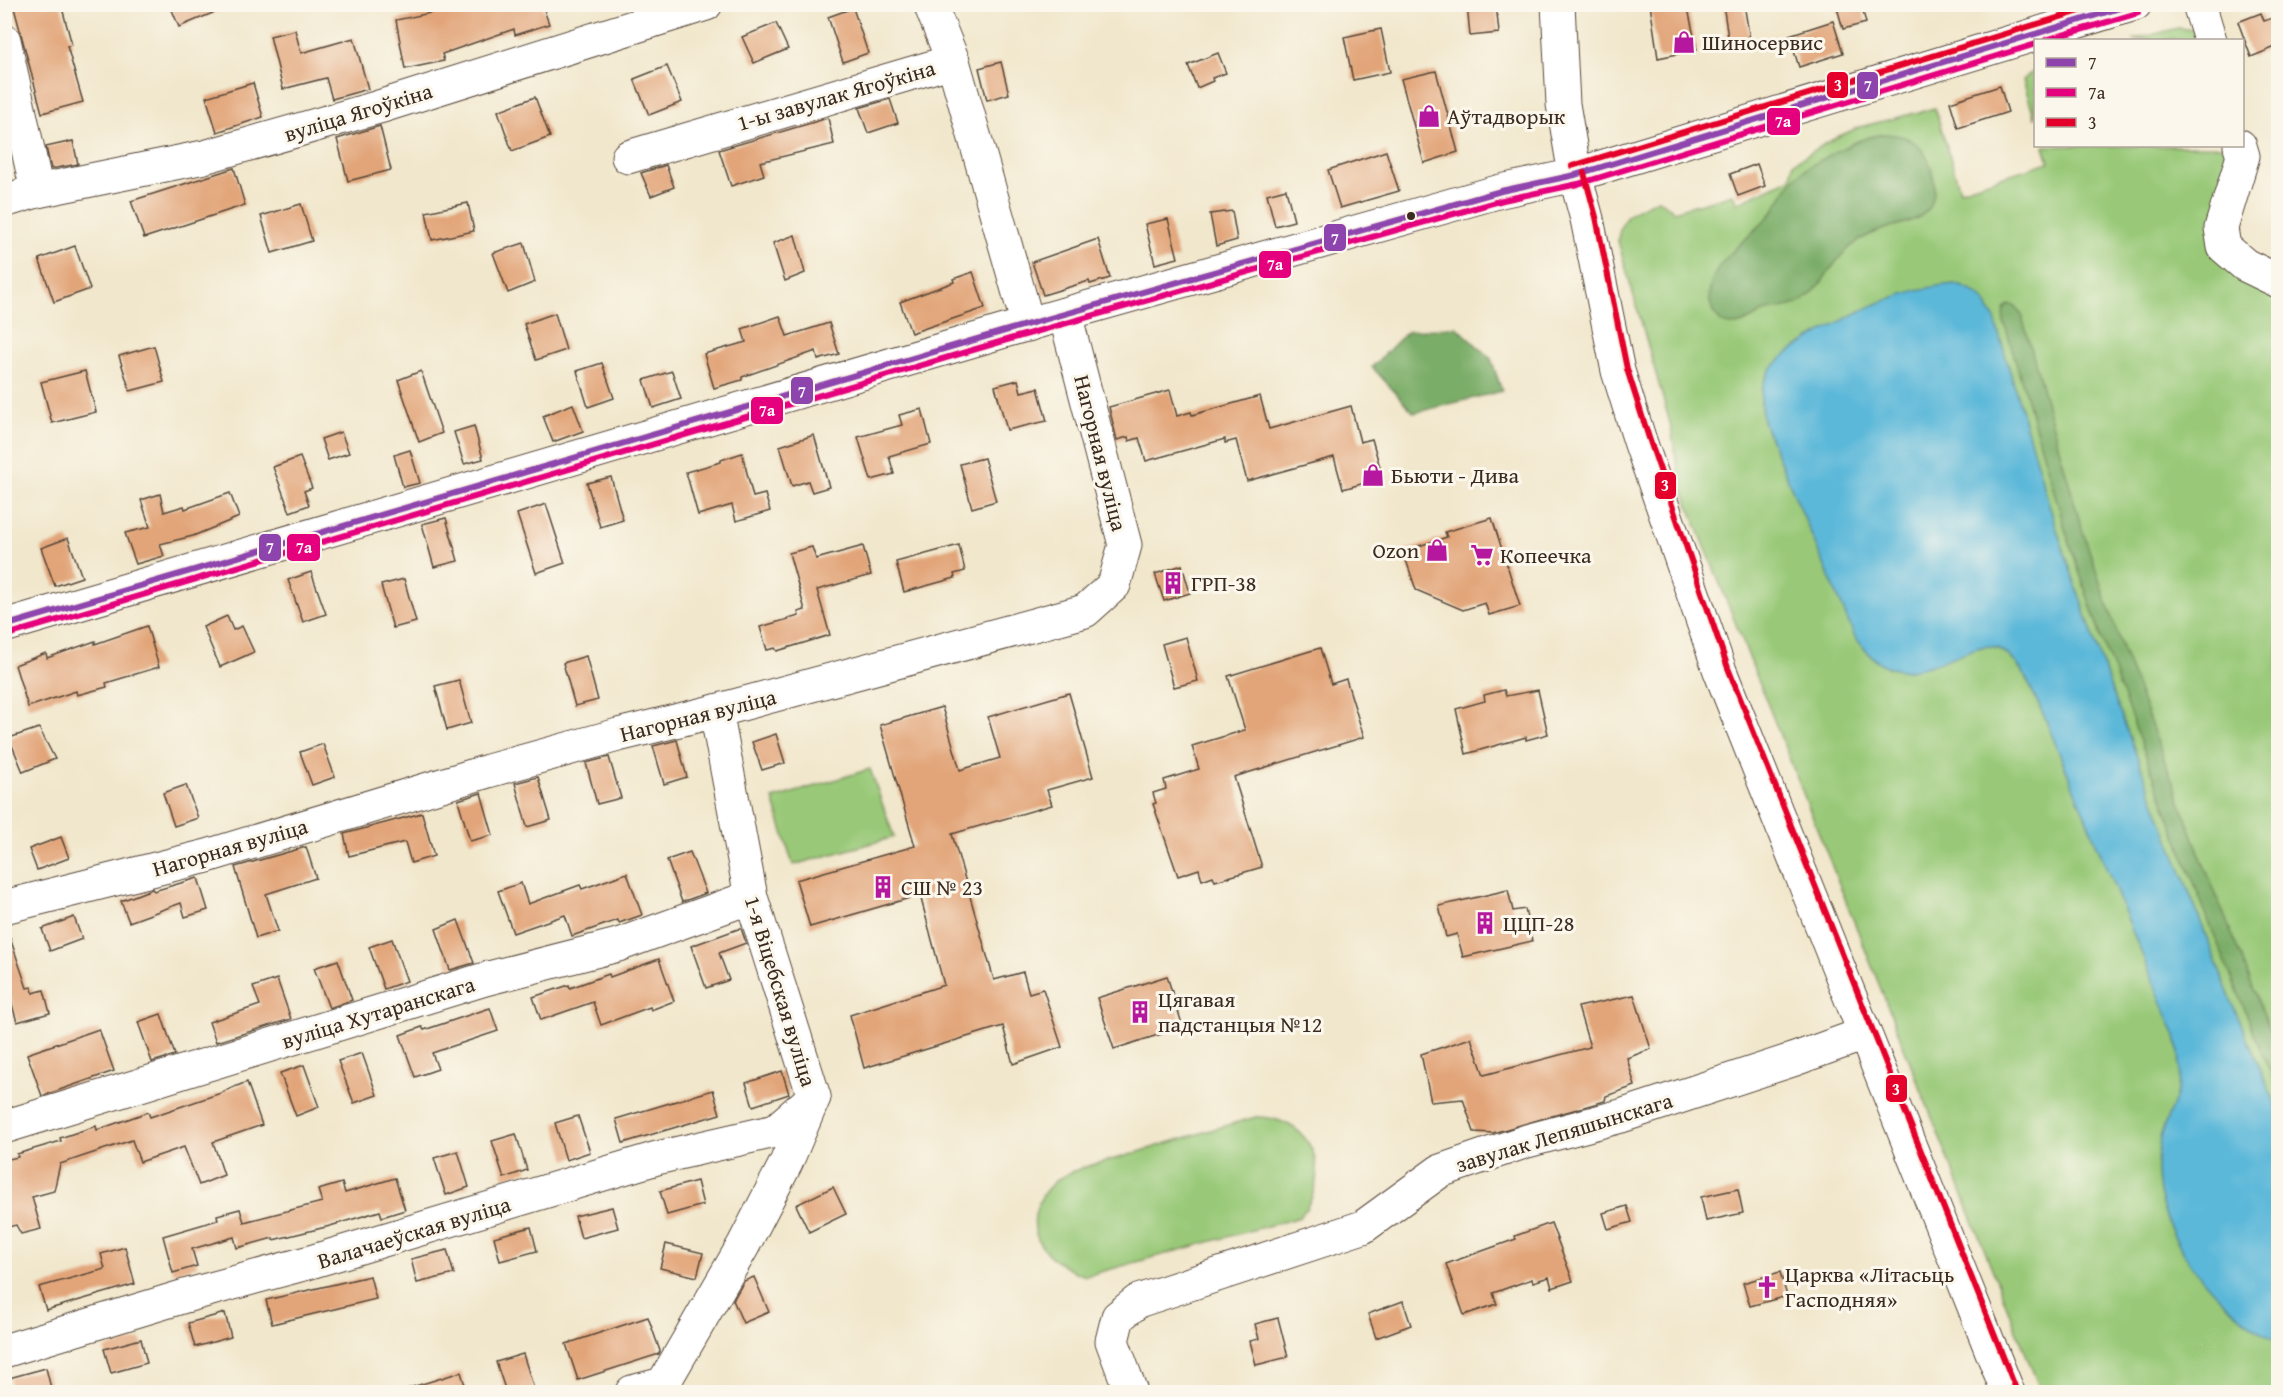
<svg xmlns="http://www.w3.org/2000/svg" width="2283" height="1397" font-family="'Gentium Book Plus',serif">
  <rect width="100%" height="100%" fill="#fbf7ec"/>
  <filter id="ink" filterUnits="userSpaceOnUse"><feTurbulence type="fractalNoise" baseFrequency=".0167" numOctaves="2"/><feDisplacementMap in="SourceGraphic" scale="12" xChannelSelector="R" yChannelSelector="G"/><feConvolveMatrix kernelMatrix="1 2 1 2 8 2 1 2 1" color-interpolation-filters="sRGB"/></filter>
  <filter id="wash" filterUnits="userSpaceOnUse"><feTurbulence type="fractalNoise" baseFrequency=".008" numOctaves="4" result="noise"/><feDisplacementMap in="SourceGraphic" scale="24" xChannelSelector="R" yChannelSelector="G"/><feGaussianBlur stdDeviation="1.35" result="paint"/><feColorMatrix in="noise" values="0 0 0 0 0 0 0 0 0 0 0 0 0 0 0 0 0 1.4 0 .05"/><feComposite in="paint" operator="in"/></filter>
  <g filter="url(#wash)">
    <rect width="100%" height="100%" fill="#f1e7cc"/>
    <g fill="#99c978" stroke="#6a7a4b" stroke-width="1.5">
      <polygon points="2178,28 2194,30 2209,40 2132,40"/>
      <polygon points="2035,70 2035,119 2023,80"/>
      <path d="M1935,108l25,82 89,-28 -5,-16h198l-17,87 53,56v1103h-237l-360,-906 -11,-63 -52,-182c3,-29 16,-30 40,-42l16,12 59,-17 4,9 54,-25 2,-15 44,-26 23,-10z"/>
      <polygon points="870,769 894,837 793,865 773,799"/>
      <path d="M1256,1117c58,0 78,58 44,100l-214,59c-20,-6 -44,-21 -50,-42 -5,-18 3,-38 16,-50 16,-16 55,-22 77,-29 42,-13 84,-26 127,-38z"/>
    </g>
    <g fill="#7aad68" stroke="#5a6c43" stroke-width="1.5">
      <path d="M1885,134c11,1 22,2 30,9 17,14 26,47 13,66 -11,15 -34,15 -49,22 -15,5 -27,13 -38,25 -17,19 -27,47 -55,51 -5,1 -12,1 -17,3 -14,4 -23,16 -38,15 -9,0 -16,-8 -19,-16 -15,-41 38,-69 59,-95 10,-12 16,-31 29,-41 6,-5 12,-8 19,-12 23,-12 40,-24 66,-27z"/>
      <path d="M2010,305l6,1 6,10 59,210 40,119 78,207 79,198v41l-69,-169 -106,-279 -36,-108 -62,-210c-2,-8 -4,-17 5,-20z"/>
      <polygon points="1457,327 1491,359 1502,391 1414,413 1372,367 1408,331"/>
    </g>
    <path fill="#5bb8d9" stroke="#4b717c" stroke-width="1.5" d="M1954,284c22,6 32,15 41,36l59,201 56,165 122,317 46,107v233c-69,-42 -136,-118 -118,-205 3,-11 9,-23 13,-34 9,-23 8,-44 3,-67l-132,-321c-11,-22 -22,-57 -47,-68 -10,-4 -21,0 -31,4 -49,19 -78,35 -112,-17l-91,-214c-3,-17 -4,-33 6,-49 10,-15 28,-25 43,-34 44,-27 90,-50 142,-54z"/>
    <g id="blocks">
      <g fill="#e2a579">
        <polygon points="13,4 61,4 72,45 67,46 83,102 42,113"/>
        <polygon points="448,4 542,4 549,24 515,35 514,29 442,54 444,61 405,69 396,20 450,9"/>
        <polygon points="1467,4 1496,4 1499,33 1470,36"/>
        <polygon points="1650,4 1687,4 1697,50 1658,58"/>
        <polygon points="1723,4 1744,4 1750,40 1729,44"/>
        <polygon points="1836,4 1861,4 1866,23 1843,29"/>
        <polygon points="170,5 232,5 179,27"/>
        <polygon points="853,8 868,53 843,62 828,17"/>
        <polygon points="2261,13 2264,21 2278,16 2278,46 2251,57 2238,22"/>
        <polygon points="1833,21 1843,53 1799,67 1789,35"/>
        <polygon points="776,23 788,49 754,63 742,37"/>
        <polygon points="1381,29 1390,72 1353,80 1344,37"/>
        <polygon points="295,30 301,53 354,38 368,89 332,99 326,78 283,89 270,36"/>
        <polygon points="1218,53 1226,73 1212,78 1213,81 1197,88 1188,65"/>
        <polygon points="1001,62 1009,94 987,100 979,68"/>
        <polygon points="667,66 682,102 649,115 634,79"/>
        <polygon points="1436,71 1458,152 1424,163 1401,79"/>
        <polygon points="253,83 263,117 217,132 206,97"/>
        <polygon points="2000,86 2008,112 1958,128 1950,102"/>
        <polygon points="535,97 550,137 512,151 498,111"/>
        <polygon points="890,99 898,123 868,133 859,108"/>
        <polygon points="828,118 834,144 760,162 764,175 731,186 719,150"/>
        <polygon points="380,126 391,170 348,181 337,139"/>
        <polygon points="73,141 78,164 51,169 46,147"/>
        <polygon points="1386,151 1399,191 1340,208 1328,170"/>
        <polygon points="1757,164 1765,186 1738,196 1730,174"/>
        <polygon points="666,165 674,187 651,196 641,173"/>
        <polygon points="234,168 245,205 144,238 131,201"/>
        <polygon points="1286,189 1294,221 1275,226 1267,194"/>
        <polygon points="468,203 474,231 432,240 426,212"/>
        <polygon points="301,204 312,241 272,253 261,216"/>
        <polygon points="1232,211 1237,240 1216,246 1210,214"/>
        <polygon points="1168,219 1178,258 1155,264 1145,224"/>
        <polygon points="795,235 805,273 785,281 773,243"/>
        <polygon points="1098,239 1110,278 1090,284 1089,281 1043,295 1032,262"/>
        <polygon points="524,243 535,282 508,293 493,253"/>
        <polygon points="75,246 90,289 54,302 39,259"/>
        <polygon points="973,272 985,308 911,333 900,302 954,282 953,279"/>
        <polygon points="555,313 566,350 536,360 524,324"/>
        <polygon points="780,316 787,336 829,323 839,354 818,360 816,351 742,377 742,380 714,388 704,354 746,342 742,329"/>
        <polygon points="154,346 164,382 130,391 119,356"/>
        <polygon points="602,363 614,398 588,407 577,371"/>
        <polygon points="85,371 96,412 52,423 41,382"/>
        <polygon points="421,371 442,433 419,442 398,380"/>
        <polygon points="672,371 681,399 653,408 644,380"/>
        <polygon points="1018,380 1021,392 1038,388 1047,421 1007,430 995,386"/>
        <polygon points="1170,390 1177,416 1191,412 1192,415 1260,396 1269,429 1351,406 1360,442 1372,439 1383,478 1343,489 1334,457 1247,481 1236,440 1225,443 1225,439 1146,461 1139,438 1129,441 1128,437 1117,440 1109,407"/>
        <polygon points="573,404 583,431 553,442 543,416"/>
        <polygon points="922,409 931,444 889,456 894,474 871,480 858,437 902,425 899,415"/>
        <polygon points="474,426 483,459 464,464 454,432"/>
        <polygon points="341,432 349,453 328,460 321,439"/>
        <polygon points="814,435 829,487 812,492 808,481 792,486 780,446"/>
        <polygon points="410,450 420,483 403,487 394,455"/>
        <polygon points="742,453 753,497 765,494 770,511 736,521 732,505 698,515 686,472 721,462 721,460"/>
        <polygon points="300,457 312,488 304,491 309,505 290,512 273,467"/>
        <polygon points="984,458 996,501 972,508 960,464"/>
        <polygon points="611,477 623,520 600,527 587,483"/>
        <polygon points="230,493 239,517 193,536 160,544 164,556 136,564 125,533 150,527 141,500 160,494 164,512 184,506 185,509"/>
        <polygon points="546,504 565,563 536,573 517,514"/>
        <polygon points="446,518 458,561 434,567 422,524"/>
        <polygon points="1492,518 1520,606 1489,615 1485,603 1463,610 1416,590 1403,551 1447,537 1445,532"/>
        <polygon points="68,538 82,577 55,586 41,548"/>
        <polygon points="959,545 965,571 954,574 955,578 904,592 896,562"/>
        <polygon points="863,546 871,575 817,590 830,635 777,651 775,648 767,650 760,627 799,616 798,612 805,610 789,553 812,547 816,559"/>
        <polygon points="1182,565 1190,593 1164,601 1155,574"/>
        <polygon points="311,572 326,614 303,622 288,580"/>
        <polygon points="404,579 416,622 393,628 381,585"/>
        <polygon points="227,616 233,630 242,626 254,652 220,667 203,627"/>
        <polygon points="147,626 159,667 106,683 107,687 77,695 76,691 28,707 15,665 46,653 47,658 95,641 95,644"/>
        <polygon points="1186,637 1198,681 1174,687 1162,644"/>
        <polygon points="1320,648 1331,684 1346,679 1364,737 1234,777 1262,867 1215,881 1213,876 1202,880 1199,869 1178,876 1153,804 1156,803 1153,793 1166,789 1164,780 1199,769 1192,746 1245,730 1228,676"/>
        <polygon points="586,656 598,700 575,706 563,663"/>
        <polygon points="459,680 471,723 447,730 435,686"/>
        <polygon points="1504,690 1506,696 1538,690 1548,734 1526,740 1526,737 1466,754 1456,709 1485,701 1484,695"/>
        <polygon points="1069,693 1093,777 1047,790 1052,805 952,834 994,980 1023,972 1029,993 1043,989 1062,1047 1013,1064 1003,1026 864,1068 850,1015 944,985 920,895 810,927 796,880 915,846 880,725 942,707 960,770 1000,758 988,717"/>
        <polygon points="39,728 55,759 23,772 9,738"/>
        <polygon points="776,734 785,763 762,770 752,742"/>
        <polygon points="677,740 687,777 664,784 653,746"/>
        <polygon points="323,744 335,777 312,785 300,752"/>
        <polygon points="609,757 621,798 597,804 586,763"/>
        <polygon points="538,777 551,820 527,827 515,783"/>
        <polygon points="186,785 198,818 174,826 163,793"/>
        <polygon points="481,793 493,835 470,841 458,800"/>
        <polygon points="422,813 434,856 411,863 405,842 349,856 344,834"/>
        <polygon points="61,837 69,858 37,870 29,849"/>
        <polygon points="306,847 316,878 266,894 278,931 256,938 235,867"/>
        <polygon points="690,852 706,893 682,902 667,860"/>
        <polygon points="627,873 642,915 619,923 618,920 572,936 565,915 513,933 498,891 521,883 528,904 580,885 582,889"/>
        <polygon points="198,878 208,910 185,917 181,903 129,922 121,901 152,889 154,891"/>
        <polygon points="1508,890 1513,911 1525,909 1532,941 1463,957 1457,934 1446,937 1439,906"/>
        <polygon points="74,917 82,939 50,951 42,929"/>
        <polygon points="458,920 474,963 450,970 436,929"/>
        <polygon points="741,928 746,943 719,953 729,980 706,988 691,946"/>
        <polygon points="4,932 8,932 27,988 32,987 33,993 44,990 50,1013 17,1022 4,977"/>
        <polygon points="392,939 407,981 384,989 369,947"/>
        <polygon points="659,959 674,1001 651,1010 650,1007 601,1025 593,1002 541,1020 533,997 569,985 570,988 609,974 610,977"/>
        <polygon points="338,960 352,1000 329,1008 314,968"/>
        <polygon points="1167,976 1183,1027 1114,1049 1097,998"/>
        <polygon points="277,979 291,1019 216,1042 209,1022 260,1005 253,987"/>
        <polygon points="1634,995 1651,1049 1627,1058 1635,1086 1606,1096 1605,1101 1493,1133 1474,1132 1463,1099 1431,1102 1421,1054 1471,1038 1484,1075 1590,1047 1578,1007"/>
        <polygon points="490,1008 498,1031 432,1053 438,1069 415,1077 400,1035 422,1027 424,1030"/>
        <polygon points="161,1014 175,1055 152,1062 138,1022"/>
        <polygon points="99,1029 114,1071 42,1096 27,1054"/>
        <polygon points="362,1053 377,1095 354,1103 338,1061"/>
        <polygon points="304,1065 319,1107 296,1116 280,1073"/>
        <polygon points="782,1071 789,1094 753,1106 746,1083"/>
        <polygon points="247,1082 262,1125 213,1142 224,1175 199,1185 184,1147 140,1162 132,1140 60,1164 54,1191 32,1197 41,1229 21,1234 16,1225 4,1228 4,1160 18,1157 17,1154 61,1141 60,1138 96,1126 97,1130 148,1112 150,1117 224,1092 224,1091"/>
        <polygon points="713,1090 720,1114 623,1143 616,1119"/>
        <polygon points="578,1116 590,1152 566,1160 555,1123"/>
        <polygon points="516,1134 527,1170 504,1178 492,1141"/>
        <polygon points="458,1151 469,1187 446,1195 434,1158"/>
        <polygon points="395,1178 405,1210 382,1217 380,1211 330,1226 273,1240 273,1238 237,1248 234,1237 192,1249 197,1266 173,1273 163,1236 218,1220 217,1215 240,1209 244,1222 322,1202 318,1190 342,1183 345,1193"/>
        <polygon points="697,1181 703,1205 667,1215 660,1191"/>
        <polygon points="833,1187 846,1214 809,1232 796,1205"/>
        <polygon points="1738,1189 1743,1213 1706,1221 1701,1197"/>
        <polygon points="1627,1206 1632,1222 1608,1229 1603,1213"/>
        <polygon points="612,1207 618,1228 581,1238 575,1216"/>
        <polygon points="1551,1223 1573,1281 1552,1288 1549,1277 1533,1282 1532,1279 1493,1293 1497,1304 1464,1315 1446,1264 1516,1239 1515,1236"/>
        <polygon points="531,1227 537,1251 500,1261 494,1237"/>
        <polygon points="666,1244 703,1253 697,1277 660,1268"/>
        <polygon points="125,1247 135,1284 46,1310 39,1287 105,1269 101,1254"/>
        <polygon points="447,1250 454,1274 417,1283 411,1259"/>
        <polygon points="1780,1272 1787,1296 1750,1306 1743,1283"/>
        <polygon points="370,1276 376,1299 272,1324 266,1300"/>
        <polygon points="754,1277 769,1312 743,1323 733,1300 744,1281"/>
        <polygon points="1403,1301 1411,1325 1376,1338 1368,1314"/>
        <polygon points="225,1313 231,1337 195,1347 188,1323"/>
        <polygon points="648,1317 660,1351 659,1354 578,1380 566,1344"/>
        <polygon points="1278,1318 1288,1357 1256,1365 1250,1341 1259,1339 1255,1324"/>
        <polygon points="141,1339 147,1363 111,1373 104,1349"/>
        <polygon points="523,1354 535,1392 506,1392 496,1362"/>
        <polygon points="46,1368 52,1392 13,1392 9,1378"/>
        <polygon points="461,1372 467,1392 409,1392 409,1388"/>
      </g>
    </g>
  </g>
  <g filter="url(#ink)">
    <use href="#blocks" fill-opacity="0" stroke="#564638" stroke-width="1.5"/>
    <g fill="none" stroke-linecap="round" stroke-linejoin="round">
      <g stroke="#564638" stroke-width="35">
        <g id="minor">
          <polyline points="930,4 953,61"/>
          <polyline points="1558,4 1563,104 1575,175"/>
          <polyline points="2199,4 2210,40"/>
          <polyline points="4,40 37,191"/>
          <polyline points="2240,146 2243,156 2221,228 2224,247 2245,265 2278,281"/>
          <polyline points="628,157 953,61 1028,325"/>
          <polyline points="4,201 37,191 204,157 379,107 706,4"/>
          <polyline points="4,907 207,856 488,771 618,735 716,711 1085,611 1114,585 1125,545 1065,314"/>
          <polyline points="4,1127 485,979 618,945 751,897"/>
          <polyline points="4,1351 185,1296 307,1263 657,1158 775,1131 814,1097"/>
          <polyline points="632,1392 663,1384 743,1246 786,1163 814,1097 751,897 716,711"/>
          <polyline points="1131,1392 1112,1341 1118,1317 1138,1301 1363,1227 1440,1171 1527,1141 1621,1116 1795,1059 1864,1034"/>
        </g>
      </g>
      <g stroke="#564638" stroke-width="35">
        <g id="major">
          <polyline points="1575,175 1587,219 1618,371 1640,441 1720,671 2008,1392"/>
          <polyline points="4,626 1008,330 1501,191 1575,175 2135,4"/>
        </g>
      </g>
      <use href="#minor" stroke="#fff" stroke-width="33"/>
      <use href="#major" stroke="#fff" stroke-width="33"/>
      <g stroke="#fbf7ec" stroke-width="10">
        <polyline id="bus-1" points="4,626 1008,330 1501,191 1575,175 2133,4"/>
      </g>
      <g stroke="#fbf7ec" stroke-width="10">
        <g id="bus-2">
          <polyline points="2046,40 2138,13"/>
          <polyline points="7,635 1010,339 1503,200 1578,184 2036,44"/>
        </g>
      </g>
      <g stroke="#fbf7ec" stroke-width="10">
        <g id="bus-3">
          <polyline points="1572,166 2103,4"/>
          <polyline points="1584,173 1596,217 1627,369 1649,438 1728,668 2016,1389"/>
        </g>
      </g>
      <use href="#bus-1" stroke="#8e44ad" stroke-width="6"/>
      <use href="#bus-2" stroke="#e5007d" stroke-width="6"/>
      <use href="#bus-3" stroke="#e4002b" stroke-width="6"/>
    </g>
  </g>
  <defs>
    <g id="shop-bare" transform="scale(1.8)"><path d="M-5-2.5h2.3a2.7 3.5 0 0 1 5.4 0H5L5.5 6h-11ZM-1.5-2.5h3a1.5 2.3 0 0 0-3 0Z" fill="#b5179e" stroke="#fbf7ec" stroke-width="2.5" paint-order="stroke"/></g>
    <g id="supermarket-bare" transform="scale(1.8)"><path d="M-6-5.5h2.5l.6 2H6L4.5 2H-2.5L-4.4-4H-6ZM-1.5 3.2a1.3 1.3 0 1 0 .1 0ZM3 3.2a1.3 1.3 0 1 0 .1 0Z" fill="#b5179e" stroke="#fbf7ec" stroke-width="2.5" paint-order="stroke"/></g>
    <g id="building-bare" transform="scale(1.8)"><path d="M-4-6H4V6H1V3H-1V6H-4ZM-2.5-4.3h1.7v1.8h-1.7ZM.8-4.3h1.7v1.8H.8ZM-2.5-1h1.7V.8h-1.7ZM.8-1h1.7V.8H.8Z" fill="#b5179e" stroke="#fbf7ec" stroke-width="2.5" paint-order="stroke"/></g>
    <g id="church-bare" transform="scale(1.8)"><path d="M-1.2-6h2.4v3.5h3.3v2.4h-3.3V6h-2.4V-.1h-3.3v-2.4h3.3Z" fill="#b5179e" stroke="#fbf7ec" stroke-width="2.5" paint-order="stroke"/></g>
  </defs>
  <g fill-rule="evenodd">
    <use href="#shop-bare" x="1684" y="42"/>
    <use href="#shop-bare" x="1429" y="116"/>
    <use href="#shop-bare" x="1373" y="475"/>
    <use href="#shop-bare" x="1437" y="550"/>
    <use href="#supermarket-bare" x="1482" y="555"/>
    <use href="#building-bare" x="1173" y="583"/>
    <use href="#building-bare" x="883" y="887"/>
    <use href="#building-bare" x="1485" y="923"/>
    <use href="#building-bare" x="1140" y="1012"/>
    <use href="#church-bare" x="1767" y="1287"/>
  </g>
  <circle fill="#3b2a1e" stroke="#fbf7ec" stroke-width="2" cx="1411" cy="216" r="5"/>
  <g text-anchor="middle" dominant-baseline="central" stroke-width="6" stroke-linejoin="round" paint-order="stroke">
    <g font-size="22" fill="#3b2a1e" stroke="#fbf7ec" text-anchor="start">
      <text x="1702" y="42">Шиносервис</text>
      <text x="1447" y="116">Аўтадворык</text>
      <text x="1391" y="475">Бьюти - Дива</text>
      <text x="1419" y="550" text-anchor="end">Ozon</text>
      <text x="1500" y="555">Копеечка</text>
      <text x="1191" y="583">ГРП-38</text>
      <text x="901" y="887">СШ № 23</text>
      <text x="1503" y="923">ЦЦП-28</text>
      <text x="1158" y="999">Цягавая<tspan x="1158" dy="25">падстанцыя №12</tspan></text>
      <text x="1785" y="1274">Царква «Літасьць<tspan x="1785" dy="25">Гасподняя»</tspan></text>
    </g>
    <g font-size="22" fill="#3b2a1e" stroke="#fbf7ec">
      <text transform="translate(836 95) rotate(-16)">1-ы завулак Ягоўкіна</text>
      <text transform="translate(358 112) rotate(-17)">вуліца Ягоўкіна</text>
      <text transform="translate(1101 453) rotate(76)">Нагорная вуліца</text>
      <text transform="translate(698 715) rotate(-14)">Нагорная вуліца</text>
      <text transform="translate(230 847) rotate(-16)">Нагорная вуліца</text>
      <text transform="translate(781 991) rotate(73)">1-я Віцебская вуліца</text>
      <text transform="translate(378 1012) rotate(-17)">вуліца Хутаранскага</text>
      <text transform="translate(1564 1132) rotate(-17)">завулак Лепяшынскага</text>
      <text transform="translate(414 1232) rotate(-17)">Валачаеўская вуліца</text>
    </g>
  </g>
  <g stroke="#fbf7ec" stroke-width="2">
    <rect x="1826" y="71" width="23" height="28" rx="6" fill="#e4002b"/>
    <rect x="1856" y="71" width="23" height="29" rx="6" fill="#8e44ad"/>
    <rect x="1766" y="107" width="35" height="29" rx="6" fill="#e5007d"/>
    <rect x="1323" y="223" width="24" height="29" rx="6" fill="#8e44ad"/>
    <rect x="1258" y="250" width="34" height="29" rx="6" fill="#e5007d"/>
    <rect x="790" y="376" width="24" height="29" rx="6" fill="#8e44ad"/>
    <rect x="750" y="396" width="34" height="29" rx="6" fill="#e5007d"/>
    <rect x="1654" y="471" width="23" height="29" rx="6" fill="#e4002b"/>
    <rect x="286" y="533" width="35" height="29" rx="6" fill="#e5007d"/>
    <rect x="258" y="533" width="24" height="29" rx="6" fill="#8e44ad"/>
    <rect x="1885" y="1074" width="23" height="29" rx="6" fill="#e4002b"/>
  </g>
  <g font-size="16" text-anchor="middle" font-weight="bold" fill="#fff">
    <text x="1838" y="91">3</text>
    <text x="1868" y="91">7</text>
    <text x="1783" y="127">7а</text>
    <text x="1335" y="244">7</text>
    <text x="1275" y="270">7а</text>
    <text x="802" y="397">7</text>
    <text x="767" y="416">7а</text>
    <text x="1665" y="491">3</text>
    <text x="304" y="553">7а</text>
    <text x="270" y="553">7</text>
    <text x="1896" y="1095">3</text>
  </g>
  <rect width="2283" height="1397" fill="none" stroke="#fbf7ec" stroke-width="24"/>
  <rect x="2034" y="39" width="210" height="108" fill="#fbf7ec" stroke="#aea59a" stroke-width="1.5"/>
  <rect x="2046" y="58" width="30" height="9" fill="#8e44ad" stroke="#aea59a" stroke-width="1.5"/>
  <text x="2088" y="69" font-size="18" fill="#3b2a1e">7</text>
  <rect x="2046" y="88" width="30" height="9" fill="#e5007d" stroke="#aea59a" stroke-width="1.5"/>
  <text x="2088" y="99" font-size="18" fill="#3b2a1e">7а</text>
  <rect x="2046" y="118" width="30" height="9" fill="#e4002b" stroke="#aea59a" stroke-width="1.5"/>
  <text x="2088" y="129" font-size="18" fill="#3b2a1e">3</text>
</svg>
